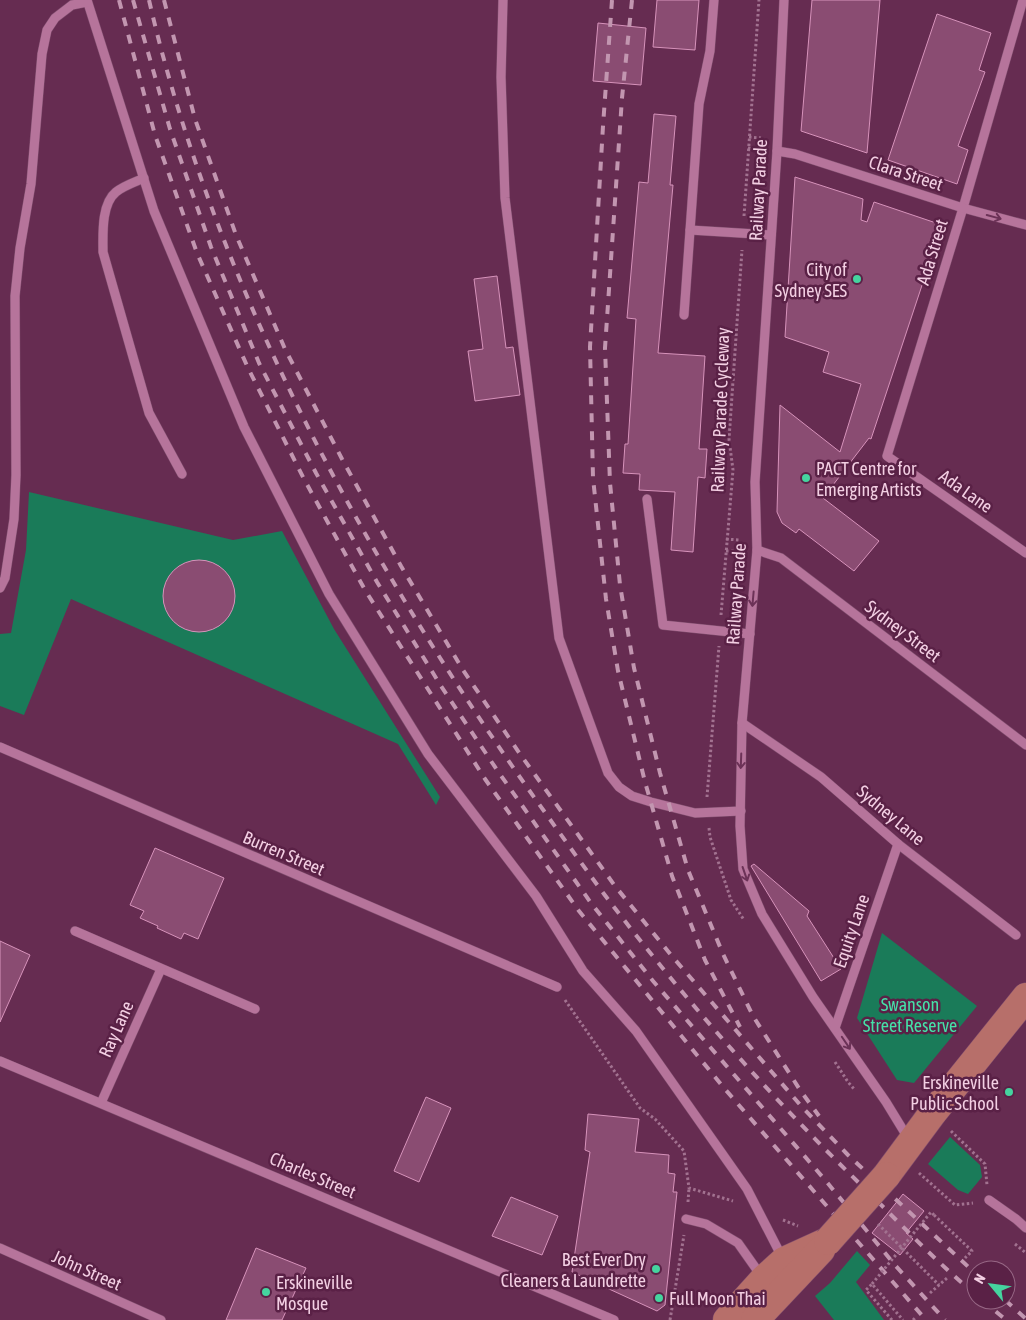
<svg xmlns="http://www.w3.org/2000/svg" width="1026" height="1320" font-family="'Asap Condensed',sans-serif">
  <rect width="100%" height="100%" fill="#662c51"/>
  <g fill="#1a7b59">
    <polygon points="29,492 233,540 282,531 334,629 440,797 436,805 398,744 71,599 24,715 0,706 0,634 11,633 26,550"/>
    <polygon points="882,933 977,1006 914,1083 897,1080 857,1018"/>
    <polygon points="950,1137 980,1165 982,1177 968,1194 958,1190 928,1164"/>
    <polygon points="857,1251 870,1265 856,1282 884,1320 834,1320 815,1296 830,1283"/>
  </g>
  <g fill="#8a4c72" stroke="#d793bb">
    <polygon points="657,0 699,0 695,50 653,47"/>
    <polygon points="812,0 880,0 867,153 801,131"/>
    <polygon points="937,14 991,33 979,70 985,72 958,146 968,150 957,184 888,160"/>
    <polygon points="598,23 646,28 641,85 593,81"/>
    <polygon points="654,114 676,116 670,185 673,185 658,353 705,356 699,449 707,449 705,478 698,477 693,552 671,550 675,492 639,490 640,474 623,473 625,444 628,444 636,319 627,318 639,182 648,183"/>
    <polygon points="795,177 863,199 861,220 867,222 874,202 942,225 871,439 869,438 823,498 879,541 854,571 799,529 796,533 782,523 777,512 780,405 840,452 861,384 823,372 829,352 785,337"/>
    <polygon points="497,276 506,348 513,347 520,395 475,401 468,351 483,349 474,279"/>
    <circle cx="199" cy="596" r="36"/>
    <polygon points="155,848 224,878 198,939 184,933 181,939 157,928 158,926 140,918 144,911 130,905"/>
    <polygon points="754,864 809,911 807,916 841,969 821,981 751,866"/>
    <polygon points="0,941 30,955 0,1022"/>
    <polygon points="426,1097 451,1108 419,1182 394,1171"/>
    <polygon points="588,1114 639,1119 635,1152 669,1155 668,1173 675,1174 673,1192 677,1192 665,1305 657,1311 572,1272 590,1152 585,1150"/>
    <polygon points="903,1194 924,1211 906,1233 913,1239 900,1255 872,1233"/>
    <polygon points="511,1197 558,1216 542,1255 492,1236"/>
    <polygon points="256,1248 306,1268 282,1320 226,1320"/>
  </g>
  <g fill="none" stroke-linecap="round" stroke-linejoin="round">
    <g stroke="#7f4d6d" stroke-width="10">
      <g id="minor">
        <polyline points="87,0 154,211 244,427 329,594 428,754 536,896 583,971 636,1031 747,1189 783,1259"/>
        <polyline points="503,0 501,77 505,198 559,638 608,773 619,787 632,796 651,802 695,813 741,811"/>
        <polyline points="784,0 777,151 755,482 757,550 742,723 740,826 743,869 762,914 813,997 886,1102 908,1138"/>
        <polyline points="1023,0 963,208 887,456 1026,553"/>
        <polyline points="777,151 795,154 963,208 1026,225"/>
        <path d="M144,178c-9,4 -21,8 -28,14 -15,12 -13,43 -13,60l46,161 33,61"/>
        <polyline points="690,230 771,235"/>
        <polyline points="684,315 699,104 710,51 714,0"/>
        <polyline points="647,499 663,625 750,634"/>
        <polyline points="757,550 781,558 1026,745"/>
        <polyline points="0,588 5,578 14,519 16,475 15,296 20,248 31,184 42,54 47,30 55,18 72,5 87,2"/>
        <polyline points="742,723 821,777 898,844 1016,935"/>
        <polyline points="0,747 557,987"/>
        <polyline points="75,931 255,1009"/>
        <polyline points="835,1028 898,844"/>
        <polyline points="0,1061 614,1320"/>
        <polyline points="101,1103 161,969"/>
        <polyline points="989,1200 1016,1219 1026,1228"/>
        <polyline points="686,1219 706,1224 738,1243 762,1277"/>
        <polyline points="0,1248 161,1320"/>
      </g>
    </g>
    <g stroke="#7f4d6d" stroke-width="29">
      <g id="major">
        <polyline points="886,1176 932,1114 1026,997"/>
        <polyline points="727,1320 764,1279 784,1261 828,1241"/>
        <polyline points="755,1320 821,1250"/>
      </g>
    </g>
    <g stroke="#a27290" stroke-width="3" stroke-dasharray="2.5 2.5" stroke-linecap="butt">
      <polyline points="749,137 761,138"/>
      <polyline points="748,148 761,150"/>
      <polyline points="744,216 759,0"/>
      <polyline points="726,539 739,540"/>
      <polyline points="726,551 741,551"/>
      <polyline points="721,615 733,470 729,439 742,250"/>
      <polyline points="707,797 719,646"/>
      <polyline points="709,828 710,837 731,900 744,920"/>
      <polyline points="565,1000 640,1108 655,1119 684,1151 689,1188 733,1201"/>
      <polyline points="835,1062 848,1082 854,1089"/>
      <polyline points="951,1131 985,1164 987,1185"/>
      <polyline points="919,1173 955,1205 973,1203"/>
      <polyline points="688,1202 689,1188"/>
      <polyline points="934,1215 972,1251 965,1258"/>
      <polyline points="783,1220 798,1226"/>
      <polyline points="878,1224 939,1285"/>
      <polyline points="1015,1244 1026,1253"/>
      <polyline points="930,1293 947,1278"/>
      <polyline points="670,1320 684,1235"/>
      <polyline points="892,1320 866,1290 872,1284 903,1320"/>
      <polyline points="913,1320 915,1318"/>
    </g>
    <use href="#minor" stroke="#b6749b" stroke-width="9"/>
    <use href="#major" stroke="#b76f6a" stroke-width="28"/>
    <g stroke="#c296b0" stroke-width="4" stroke-dasharray="9 9" stroke-linecap="butt">
      <polyline points="119,0 155,135 197,253 248,368 304,479 365,590 485,779 579,911 724,1088 926,1320"/>
      <polyline points="133,0 170,129 211,247 259,363 316,473 377,582 441,686 497,770 591,903 653,981 826,1181 894,1264 945,1320"/>
      <path d="M149,0c67,291 222,571 395,811 20,28 40,56 60,83 77,101 162,198 253,287 39,38 77,79 119,114"/>
      <polyline points="164,0 195,119 236,235 285,349 342,459 401,566 463,670 520,754 615,886 671,955 802,1107 848,1155 976,1274"/>
      <polyline points="612,0 603,126 590,347 593,478 606,599 618,671 645,782 672,876 705,960 740,1027"/>
      <polyline points="632,0 622,98 605,348 610,483 620,585 634,668 660,773 688,870 723,954 753,1016 800,1090 819,1116"/>
      <polyline points="982,1300 1006,1320"/>
      <polyline points="1005,1300 1026,1319"/>
    </g>
    <g stroke="#7f4d6d" stroke-width="29" stroke-linecap="butt">
      <polyline id="major-bridge" points="828,1241 886,1176"/>
    </g>
    <polyline stroke="#a27290" stroke-width="3" stroke-dasharray="2.5 2.5" stroke-linecap="butt" points="872,1284 931,1212 934,1215"/>
    <use href="#major-bridge" stroke="#b76f6a" stroke-width="28"/>
  </g>
  <defs><path id="oneway-shaft" d="M-6 0H5M1.5-3L5.5 0L1.5 3" fill="none" stroke-width="1.6" stroke-linecap="round" stroke-linejoin="round" transform="scale(1.25)"/></defs>
  <g stroke="#6c3257">
    <use href="#oneway-shaft" transform="translate(994 217) rotate(15)"/>
    <use href="#oneway-shaft" transform="translate(753 599) rotate(95)"/>
    <use href="#oneway-shaft" transform="translate(741 761) rotate(92)"/>
    <use href="#oneway-shaft" transform="translate(745 874) rotate(71)"/>
    <use href="#oneway-shaft" transform="translate(846 1043) rotate(56)"/>
  </g>
  <g fill="#45d49f" stroke="#5a2146" stroke-width="2">
    <circle cx="857" cy="279" r="5"/>
    <circle cx="806" cy="478" r="5"/>
    <circle cx="1009" cy="1092" r="5"/>
    <circle cx="656" cy="1269" r="5"/>
    <circle cx="266" cy="1292" r="5"/>
    <circle cx="659" cy="1298" r="5"/>
  </g>
  <g text-anchor="middle" dominant-baseline="central" stroke-width="5" stroke-linejoin="round" paint-order="stroke">
    <g font-size="18" fill="#f3cfe3" stroke="#5a2146">
      <text transform="translate(906 173) rotate(18)">Clara Street</text>
      <text transform="translate(758 190) rotate(-87)">Railway Parade</text>
      <text transform="translate(932 252) rotate(-73)">Ada Street</text>
      <text transform="translate(720 410) rotate(-88)">Railway Parade Cycleway</text>
      <text transform="translate(966 491) rotate(35)">Ada Lane</text>
      <text transform="translate(736 594) rotate(-86)">Railway Parade</text>
      <text transform="translate(903 631) rotate(37)">Sydney Street</text>
      <text transform="translate(891 815) rotate(40)">Sydney Lane</text>
      <text transform="translate(284 853) rotate(23)">Burren Street</text>
      <text transform="translate(851 931) rotate(-71)">Equity Lane</text>
      <text transform="translate(116 1029) rotate(-66)">Ray Lane</text>
      <text transform="translate(313 1175) rotate(23)">Charles Street</text>
      <text transform="translate(87 1270) rotate(24)">John Street</text>
    </g>
    <g font-size="18" fill="#f3cfe3" stroke="#5a2146" text-anchor="end">
      <text x="847" y="269">City of<tspan x="847" dy="21">Sydney SES</tspan></text>
      <text x="816" y="468" text-anchor="start">PACT Centre for<tspan x="816" dy="21">Emerging Artists</tspan></text>
      <text x="999" y="1082">Erskineville<tspan x="999" dy="21">Public School</tspan></text>
      <text x="646" y="1259">Best Ever Dry<tspan x="646" dy="21">Cleaners &amp; Laundrette</tspan></text>
      <text x="276" y="1282" text-anchor="start">Erskineville<tspan x="276" dy="21">Mosque</tspan></text>
      <text x="669" y="1298" text-anchor="start">Full Moon Thai</text>
    </g>
    <g font-size="18" fill="#45e1a8" stroke="#5a2146">
      <text x="910" y="1004">Swanson<tspan x="910" dy="21">Street Reserve</tspan></text>
    </g>
  </g>
  <g transform="translate(991 1285) rotate(299)"><circle r="24" fill="#5a2146" stroke="#976785"/>
  <path d="M0-4L9 19L0 12L-9 19Z" fill="#45d49f"/>
  <text y="-8" font-size="14" font-weight="bold" text-anchor="middle" fill="#f3cfe3">N</text>
  </g>
</svg>
